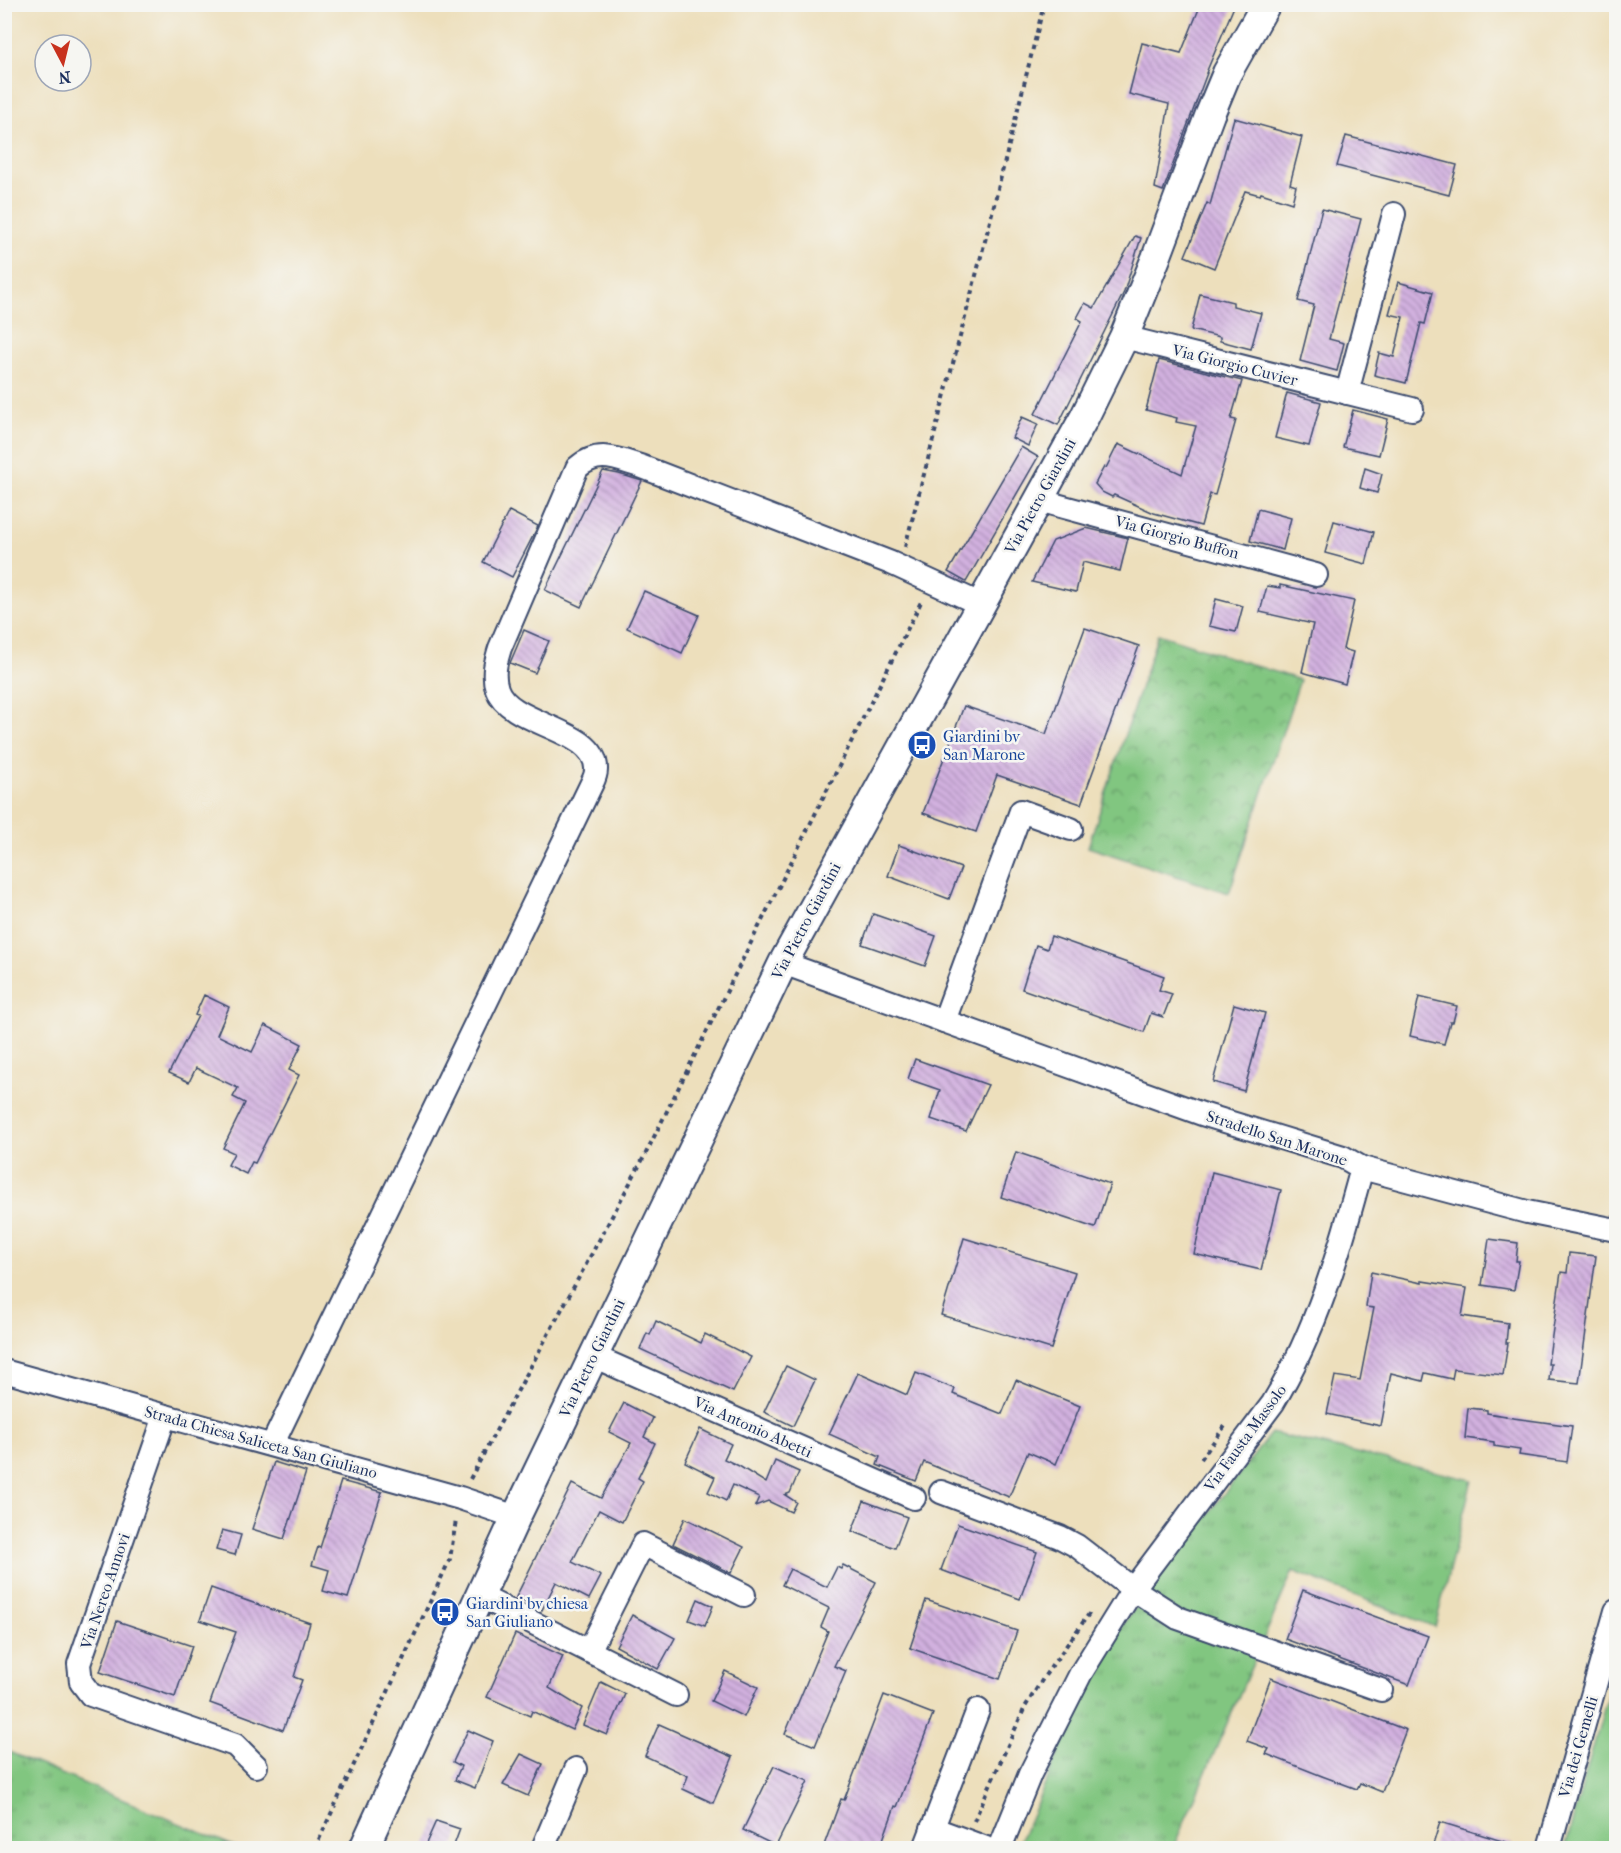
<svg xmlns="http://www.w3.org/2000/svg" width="1621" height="1853" font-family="'IM FELL French Canon',serif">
  <defs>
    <pattern id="grass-tufts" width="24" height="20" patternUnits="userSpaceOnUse" patternTransform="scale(1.5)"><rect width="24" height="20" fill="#81c680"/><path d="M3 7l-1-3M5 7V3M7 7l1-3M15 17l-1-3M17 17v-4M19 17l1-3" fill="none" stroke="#69a16c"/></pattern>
    <pattern id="park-crowns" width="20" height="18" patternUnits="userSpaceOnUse" patternTransform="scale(1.5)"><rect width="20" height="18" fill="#81c680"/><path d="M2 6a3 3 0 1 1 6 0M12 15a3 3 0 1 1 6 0" fill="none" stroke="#69a16c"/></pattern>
    <pattern id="building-back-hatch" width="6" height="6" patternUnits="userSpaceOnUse" patternTransform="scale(1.5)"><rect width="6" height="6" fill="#d2b1df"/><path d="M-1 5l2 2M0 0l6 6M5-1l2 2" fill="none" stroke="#aa90b8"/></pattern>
  </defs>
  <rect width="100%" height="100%" fill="#f6f6f2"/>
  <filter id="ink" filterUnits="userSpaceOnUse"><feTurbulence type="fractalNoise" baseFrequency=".0167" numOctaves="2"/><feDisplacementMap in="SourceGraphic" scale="12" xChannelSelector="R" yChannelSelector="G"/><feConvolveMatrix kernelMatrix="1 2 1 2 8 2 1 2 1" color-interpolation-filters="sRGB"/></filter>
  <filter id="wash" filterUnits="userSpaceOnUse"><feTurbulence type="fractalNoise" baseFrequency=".008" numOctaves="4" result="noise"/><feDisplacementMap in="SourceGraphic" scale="24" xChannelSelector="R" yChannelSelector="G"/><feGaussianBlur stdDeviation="1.35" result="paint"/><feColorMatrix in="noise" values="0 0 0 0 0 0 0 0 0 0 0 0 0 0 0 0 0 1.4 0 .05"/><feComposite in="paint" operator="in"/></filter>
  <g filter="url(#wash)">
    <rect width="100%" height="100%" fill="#eddfbc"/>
    <g fill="url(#grass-tufts)" stroke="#4e7a6f" stroke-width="1.5">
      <polygon points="1271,1433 1472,1480 1435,1627 1293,1571 1173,1848 1017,1848 1106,1646"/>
      <polygon points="4,1750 238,1848 5,1848"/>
    </g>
    <polygon fill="url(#park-crowns)" stroke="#4e7a6f" stroke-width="1.5" points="1158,634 1300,680 1229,893 1088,847"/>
    <polygon fill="#81c680" stroke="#4e7a6f" stroke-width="1.5" points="1616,1666 1616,1848 1565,1848"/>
    <g id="blocks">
      <g fill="url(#building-back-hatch)">
        <polygon points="1201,4 1235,4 1206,73 1207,73 1163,191 1155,188 1169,104 1129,94 1142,43 1181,53"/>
        <polygon points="1234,118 1302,137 1290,184 1296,186 1292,203 1261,193 1260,195 1245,191 1214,268 1185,256 1207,203 1210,205"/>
        <polygon points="1346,136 1457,165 1449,195 1337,166"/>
        <polygon points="1322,209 1361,219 1329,339 1344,343 1337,371 1300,361 1314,305 1298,301"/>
        <polygon points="1135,236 1141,238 1124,292 1058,425 1035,414 1082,321 1077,318 1085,303 1094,308"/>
        <polygon points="1398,282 1433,292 1425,324 1421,323 1406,383 1374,375 1379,353 1394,357 1403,317 1389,314"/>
        <polygon points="1200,294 1233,302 1233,306 1261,313 1251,349 1220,341 1220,337 1191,330"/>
        <polygon points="1159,360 1242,381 1231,419 1236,420 1215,495 1210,494 1201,526 1154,513 1114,495 1112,497 1102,492 1095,484 1104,467 1106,468 1118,444 1182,474 1196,426 1176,422 1177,418 1146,410"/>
        <polygon points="1287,393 1321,402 1309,446 1275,438"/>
        <polygon points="1353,410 1388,419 1379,455 1343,447"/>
        <polygon points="1022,417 1038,424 1028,446 1012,438"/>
        <polygon points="1021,447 1038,457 966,582 948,572"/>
        <polygon points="1365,468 1382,474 1377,493 1360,488"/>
        <polygon points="603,471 619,474 642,481 581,607 545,590"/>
        <polygon points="1258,509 1291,518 1283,550 1250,541"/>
        <polygon points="509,511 538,526 512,577 483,562"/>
        <polygon points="1334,521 1374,532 1366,564 1325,553"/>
        <polygon points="1086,528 1128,538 1120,571 1083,562 1076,592 1032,582 1053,541"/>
        <polygon points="1280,585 1354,601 1343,649 1353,652 1345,684 1302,672 1313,624 1260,612 1267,586 1280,588"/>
        <polygon points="644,591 699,615 682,653 627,628"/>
        <polygon points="1216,599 1243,606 1236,632 1209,626"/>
        <polygon points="1085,628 1139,646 1081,804 997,775 976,832 923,813 964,706 1046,734"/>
        <polygon points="524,630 549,641 535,673 510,663"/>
        <polygon points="899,845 961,868 949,899 888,876"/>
        <polygon points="873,914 936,936 925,966 862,944"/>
        <polygon points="1051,936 1164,976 1159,990 1172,994 1163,1017 1151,1013 1144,1032 1022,989 1036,945 1047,949"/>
        <polygon points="204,995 229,1007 217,1035 252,1052 265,1025 302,1044 289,1070 299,1075 255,1163 252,1162 246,1174 228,1165 234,1153 223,1148 245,1103 233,1097 238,1088 196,1068 189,1082 169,1073 198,1016 195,1015"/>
        <polygon points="1419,997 1457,1006 1453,1022 1450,1022 1444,1044 1410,1036"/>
        <polygon points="1234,1004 1265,1013 1244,1091 1213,1082"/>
        <polygon points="915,1059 988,1085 966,1131 931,1119 940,1090 908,1079"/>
        <polygon points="1016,1152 1110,1184 1095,1228 1001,1197"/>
        <polygon points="1212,1172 1281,1190 1261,1270 1194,1254"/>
        <polygon points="964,1238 1075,1272 1051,1349 941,1315"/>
        <polygon points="1489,1239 1518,1243 1516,1261 1519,1261 1514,1290 1482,1285"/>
        <polygon points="1569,1253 1596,1256 1579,1383 1549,1380 1551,1364 1548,1364 1561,1272 1567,1273"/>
        <polygon points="1371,1272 1422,1283 1422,1281 1467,1288 1462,1316 1508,1323 1506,1343 1508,1343 1503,1375 1454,1369 1452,1379 1425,1373 1423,1381 1391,1373 1381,1426 1327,1414 1335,1376 1360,1380 1374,1308 1366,1307"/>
        <polygon points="656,1321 701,1343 705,1334 751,1357 733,1392 640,1349 647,1333 650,1335"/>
        <polygon points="786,1366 815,1380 793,1426 764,1412"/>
        <polygon points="858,1373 907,1395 916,1373 955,1389 953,1394 1002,1414 1016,1380 1080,1406 1056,1464 1028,1452 1009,1497 924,1462 916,1481 877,1465 880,1457 829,1434"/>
        <polygon points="624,1403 653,1418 644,1437 655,1443 638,1478 643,1481 622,1522 599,1510 572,1562 601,1576 589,1599 556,1582 542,1610 516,1597 572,1484 601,1498 631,1443 609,1432"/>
        <polygon points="1468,1408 1487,1410 1487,1413 1506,1416 1506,1417 1572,1426 1567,1462 1519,1455 1520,1450 1494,1446 1494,1442 1465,1438"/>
        <polygon points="700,1429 731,1444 724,1459 739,1466 766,1483 775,1461 799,1472 790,1493 785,1495 796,1502 791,1512 768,1501 755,1506 759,1497 733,1485 726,1501 708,1492 715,1477 685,1462"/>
        <polygon points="274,1462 306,1472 284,1539 252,1529"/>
        <polygon points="341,1481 382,1492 348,1598 323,1591 329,1570 312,1565 318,1547 320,1548"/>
        <polygon points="864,1501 907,1517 895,1548 852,1531"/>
        <polygon points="685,1518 744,1547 731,1573 673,1544"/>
        <polygon points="958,1524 1037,1552 1020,1599 941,1570"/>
        <polygon points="222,1530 241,1535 235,1555 216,1550"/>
        <polygon points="843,1565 876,1582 834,1666 846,1671 815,1746 785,1734 828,1631 821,1627 829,1608 782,1585 790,1569 827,1587 837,1567 841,1569"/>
        <polygon points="211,1588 310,1623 294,1677 302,1680 283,1730 210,1703 236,1632 200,1620"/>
        <polygon points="1303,1590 1428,1636 1409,1685 1285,1639"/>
        <polygon points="698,1599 713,1606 705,1626 689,1620"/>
        <polygon points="926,1600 1017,1631 1000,1679 910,1648"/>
        <polygon points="632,1615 675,1638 658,1669 616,1646"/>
        <polygon points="117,1621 192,1646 175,1697 100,1672"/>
        <polygon points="515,1634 563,1656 549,1688 582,1708 572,1730 532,1711 530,1716 487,1697"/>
        <polygon points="725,1671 758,1687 744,1717 711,1701"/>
        <polygon points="1271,1678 1406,1730 1382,1792 1360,1783 1357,1789 1322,1776 1266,1754 1269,1749 1247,1741"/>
        <polygon points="601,1682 625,1694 607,1735 583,1725"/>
        <polygon points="884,1695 933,1714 897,1807 895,1806 880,1848 823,1848 841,1799 844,1800"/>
        <polygon points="659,1724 733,1757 713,1803 683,1789 688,1776 645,1756"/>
        <polygon points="468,1730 493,1741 475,1788 455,1780 461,1766 453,1762"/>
        <polygon points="521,1754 543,1764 528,1796 503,1785"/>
        <polygon points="774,1766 808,1781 776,1846 743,1830"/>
        <polygon points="436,1821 460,1829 453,1848 424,1848"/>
        <polygon points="1440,1822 1512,1844 1512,1848 1432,1848"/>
      </g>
    </g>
  </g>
  <g filter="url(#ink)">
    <use href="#blocks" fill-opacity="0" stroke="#3a496c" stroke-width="1.5"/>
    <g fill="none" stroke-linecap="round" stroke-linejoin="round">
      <g stroke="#3a496c" stroke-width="26">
        <g id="minor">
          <polyline points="1124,337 1412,409"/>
          <polyline points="1347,393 1394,214"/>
          <polyline points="1038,500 1316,575"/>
          <polyline points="783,963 1202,1114 1343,1157 1362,1168 1527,1212 1616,1230"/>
          <polyline points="944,1021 1021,811 1071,829"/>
          <polyline points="593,1356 914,1498"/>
          <polyline points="4,1371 460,1498 516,1517"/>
          <polyline points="165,1416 79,1664 81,1682 91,1695 235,1745 256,1766"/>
          <path d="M272,1445l320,-662c2,-4 4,-9 4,-13 2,-42 -87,-44 -99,-81 -5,-15 -1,-28 3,-41l77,-180c21,-19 39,-9 63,-2l251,97 89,41"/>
          <polyline points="941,1492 1060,1537 1077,1546 1133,1589 1178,1618 1381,1690"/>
          <polyline points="480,1596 676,1695"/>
          <polyline points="589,1651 643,1544 744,1595"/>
          <polyline points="932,1828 986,1848"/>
          <polyline points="543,1848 576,1769"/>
          <polyline points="925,1848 978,1710"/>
          <path d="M1000,1848l30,-74 51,-101 52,-84 140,-186c44,-73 67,-153 89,-235"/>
          <polyline points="1549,1848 1616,1611"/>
        </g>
      </g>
      <g stroke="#3a496c" stroke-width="32">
        <polyline id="major" points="364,1848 516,1517 783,963 1084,418 1124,337 1156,258 1210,114 1227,73 1266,4"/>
      </g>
      <g stroke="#3a496c" stroke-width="4" stroke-dasharray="4.5 4.5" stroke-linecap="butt">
        <polyline points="905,547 985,241 1044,4"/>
        <polyline points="1201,1459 1225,1426"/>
        <polyline points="470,1479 644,1157 922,600"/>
        <polyline points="974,1821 1025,1707 1044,1677 1091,1611"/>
        <polyline points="315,1848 450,1559 456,1520"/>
      </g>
      <use href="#minor" stroke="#fff" stroke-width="22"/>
      <use href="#major" stroke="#fff" stroke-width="28"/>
    </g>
  </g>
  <defs>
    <g id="bus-disc" transform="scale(1.5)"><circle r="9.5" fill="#1a4fb4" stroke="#f6f6f2"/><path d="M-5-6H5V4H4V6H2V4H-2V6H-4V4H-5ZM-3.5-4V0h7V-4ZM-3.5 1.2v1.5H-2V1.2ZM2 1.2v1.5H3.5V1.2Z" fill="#fff"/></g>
  </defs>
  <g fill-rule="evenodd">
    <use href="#bus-disc" x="922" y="745"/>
    <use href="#bus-disc" x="445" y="1612"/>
  </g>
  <g text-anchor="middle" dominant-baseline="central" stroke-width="5" stroke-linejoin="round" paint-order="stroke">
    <g font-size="16" fill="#1b2f5e" stroke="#f6f6f2">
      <text transform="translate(1235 365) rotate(14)">Via Giorgio Cuvier</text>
      <text transform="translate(1040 496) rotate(-61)">Via Pietro Giardini</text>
      <text transform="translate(1177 537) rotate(15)">Via Giorgio Buffon</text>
      <text transform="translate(806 921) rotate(-62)">Via Pietro Giardini</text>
      <text transform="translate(1277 1138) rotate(18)">Stradello San Marone</text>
      <text transform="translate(592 1358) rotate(-64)">Via Pietro Giardini</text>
      <text transform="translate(753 1427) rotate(24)">Via Antonio Abetti</text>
      <text transform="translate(1245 1438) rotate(-54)">Via Fausta Massolo</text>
      <text transform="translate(261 1442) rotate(15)">Strada Chiesa Saliceta San Giuliano</text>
      <text transform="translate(105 1591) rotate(-71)">Via Nereo Annovi</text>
      <text transform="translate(1578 1747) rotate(-74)">Via dei Gemelli</text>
    </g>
    <g font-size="16" fill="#164399" stroke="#f6f6f2" text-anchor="start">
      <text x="943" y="736">Giardini bv<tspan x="943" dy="18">San Marone</tspan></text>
      <text x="466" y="1603">Giardini bv chiesa<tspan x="466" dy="18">San Giuliano</tspan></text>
    </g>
  </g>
  <rect width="1621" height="1853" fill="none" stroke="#f6f6f2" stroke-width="24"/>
  <g transform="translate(63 63) rotate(173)"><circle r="28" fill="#f6f6f2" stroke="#9ea6b7" stroke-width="1.5"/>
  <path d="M0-4.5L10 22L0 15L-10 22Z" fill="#c8321e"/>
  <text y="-9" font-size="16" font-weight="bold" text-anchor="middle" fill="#1b2f5e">N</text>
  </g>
</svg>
